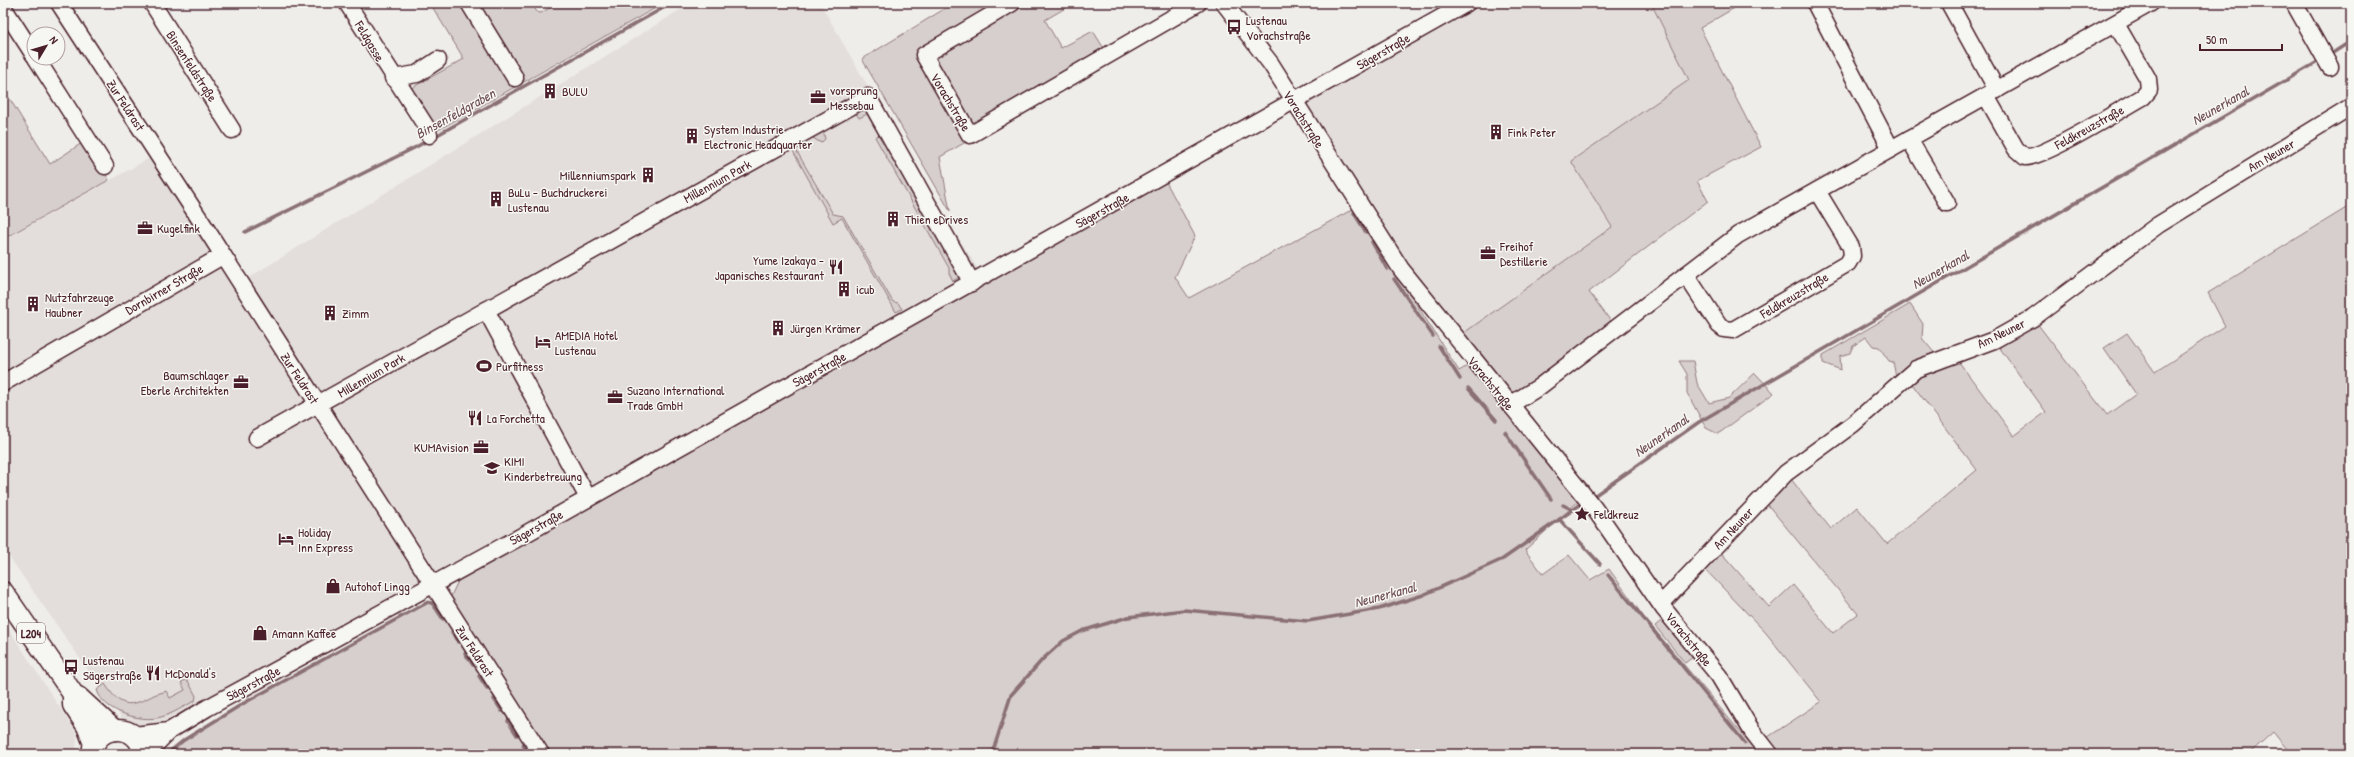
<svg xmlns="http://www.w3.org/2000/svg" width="2354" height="757" font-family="'Patrick Hand',sans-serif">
  <rect width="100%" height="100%" fill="#efedea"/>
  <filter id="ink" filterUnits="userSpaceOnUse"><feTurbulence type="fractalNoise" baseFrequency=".025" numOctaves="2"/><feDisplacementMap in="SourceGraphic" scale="8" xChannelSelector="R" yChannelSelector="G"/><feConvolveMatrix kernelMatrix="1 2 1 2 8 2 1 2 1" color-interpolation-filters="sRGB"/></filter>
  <g filter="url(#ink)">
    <g fill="#e3dedc">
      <polygon points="691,3 820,3 916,170 978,269 979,281 141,746 3,548 3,240 157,154 240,283"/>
      <polygon points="1468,3 1651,3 1690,80 1571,161 1612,227 1456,339 1298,98"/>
      <polygon points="3,620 77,734 76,754 3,754"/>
    </g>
    <g fill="#d7cfce" stroke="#90777c">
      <polygon points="430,3 531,3 537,12 541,13 558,3 658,3 659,6 433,133 406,91 464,59"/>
      <polygon points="954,3 1074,3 1045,20 1061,48 1093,31 1110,58 940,157 950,211 862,59"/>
      <path d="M1651,3h92l-43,25 61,119 -64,34 11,20 -119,91 24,32c-17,13 -87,72 -104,68l-48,-57 151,-108 -41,-66 118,-81z"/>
      <polygon points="3,88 50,164 85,141 109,180 3,239"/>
      <polygon points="862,108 870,114 957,267 959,277 953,281 949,273 949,268 875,137 879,135 867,114 859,118 855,112 823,130 825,139 821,143 813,138 814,130 852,109"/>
      <polygon points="803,141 803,146 796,150 833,214 843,216 893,302 898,303 902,309 896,312 842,218 833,223 789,144"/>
      <polygon points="1165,180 1195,236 1175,277 1189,298 1355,208 1459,371 1469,365 1582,498 1525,550 1543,574 1569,555 1590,580 1609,569 1643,616 1753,747 1759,743 1768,754 548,754 450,598 459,579"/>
      <polygon points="2351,205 2351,754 2291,754 2273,732 2252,751 2254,754 1770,754 1762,741 1821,702 1766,633 1701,565 1717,548 1769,607 1793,585 1833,633 1858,614 1762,498 1786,473 1831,529 1857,507 1887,544 1977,470 1906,376 1953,354 2014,436 2046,412 1994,340 2033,318 2107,415 2136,394 2104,348 2127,333 2155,372 2225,326 2208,293"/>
      <polygon points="1910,304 1923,324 1922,338 1936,355 1896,377 1893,362 1889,361 1879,347 1873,346 1866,337 1853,346 1850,353 1840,356 1841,370 1823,363 1823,355"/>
      <polygon points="1679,361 1693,361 1697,383 1709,403 1729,398 1755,373 1774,393 1718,434 1706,428 1687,393 1687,374"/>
      <polygon points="436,599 537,754 166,754 184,740 244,703"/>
      <polygon points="1666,617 1697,654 1685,663 1655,626"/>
      <path d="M186,680l2,1 8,15 -1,5c-11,5 -22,13 -34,16 -19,6 -58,-5 -64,-27l8,-6c16,24 24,24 49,11 4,-2 8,-2 12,-4l4,7 15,-8 -4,-8z"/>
    </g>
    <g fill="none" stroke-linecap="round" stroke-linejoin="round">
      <g stroke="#8a6f74" stroke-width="3.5">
        <polyline points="2328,56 2351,41"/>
        <polyline points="1354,213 1366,232"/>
        <polyline points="245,232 416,147 672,3"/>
        <polyline points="1372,242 1387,269"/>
        <polyline points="1394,279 1433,336"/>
        <polyline points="1439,346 1460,379"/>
        <polyline points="1468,388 1496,420"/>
        <polyline points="1505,432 1551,499"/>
        <polyline points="1591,498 1699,422 2321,60"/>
        <polyline points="1563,505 1573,510"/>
        <polyline points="1560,520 1600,564"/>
        <polyline points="1608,575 1745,743"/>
        <polyline points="452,632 458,642"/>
        <polyline points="465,653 473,665"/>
        <polyline points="479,676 487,688"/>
        <polyline points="494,699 502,711"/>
        <polyline points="508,721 517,735"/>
        <polyline points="523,745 529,754"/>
        <polyline points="168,753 184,740 244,703 428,602 433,604 443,619"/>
        <polyline points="992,754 1011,695 1043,659 1063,641 1082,631 1128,617 1184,610 1308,621 1379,609 1423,595 1503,559 1584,502"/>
      </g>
      <g stroke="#4a1f2b" stroke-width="19">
        <g id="minor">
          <polyline points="59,3 212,238 541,754"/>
          <polyline points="152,3 232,130"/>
          <polyline points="347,3 427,128 429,135"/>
          <polyline points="469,3 515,78"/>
          <polyline points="1012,3 924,55 970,135 1198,3"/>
          <polyline points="1224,3 1271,64 1401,269 1594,508 1664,609 1719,676 1752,731 1770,754"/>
          <polyline points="1815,3 1891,149"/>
          <polyline points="1949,3 1997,90"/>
          <polyline points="2294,3 2330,67"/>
          <polyline points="3,7 34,55"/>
          <polyline points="36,58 105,166"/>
          <polyline points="393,78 417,74 438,60"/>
          <path d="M1986,96l30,53 9,8c17,2 98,-49 118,-60l6,-7 -1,-11 -32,-55"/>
          <polyline points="1909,139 1947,203"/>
          <polyline points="1686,275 1719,325 1724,329 1733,330 1848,263 1852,256 1851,247 1817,191"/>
          <polyline points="486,310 588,498"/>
          <polyline points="3,383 222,256"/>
          <polyline points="1510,405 1539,387 1738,235 2151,3"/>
          <polyline points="257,438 868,97 972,283"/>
          <polyline points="1661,604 1786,473 1853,424 1916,369 1994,340 2033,318 2158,225 2350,107"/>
          <polyline points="134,735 169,731"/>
          <polyline points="146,754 169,731 207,708 520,537 1467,3"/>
        </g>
      </g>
      <g stroke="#4a1f2b" stroke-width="23">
        <g id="major">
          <polyline points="3,592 73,694 73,705 87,726 94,744"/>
          <polyline points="78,697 114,730"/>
          <path d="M92,754c2,-32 49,-32 51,0"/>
        </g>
      </g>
      <use href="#minor" stroke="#f6f6f2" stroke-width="16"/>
      <use href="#major" stroke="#f6f6f2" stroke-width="20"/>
    </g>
  </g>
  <defs>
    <g id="bus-bare" transform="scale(1.2)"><path d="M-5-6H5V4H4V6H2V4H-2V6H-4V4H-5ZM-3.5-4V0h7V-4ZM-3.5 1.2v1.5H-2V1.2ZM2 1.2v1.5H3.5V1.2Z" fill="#4a1f2b" stroke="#f6f6f2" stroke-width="2.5" paint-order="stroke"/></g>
    <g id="building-bare" transform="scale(1.2)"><path d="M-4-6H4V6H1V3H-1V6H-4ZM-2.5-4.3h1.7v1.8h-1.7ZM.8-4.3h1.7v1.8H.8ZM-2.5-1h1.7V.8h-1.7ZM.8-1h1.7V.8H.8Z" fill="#4a1f2b" stroke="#f6f6f2" stroke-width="2.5" paint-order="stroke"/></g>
    <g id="office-bare" transform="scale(1.2)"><path d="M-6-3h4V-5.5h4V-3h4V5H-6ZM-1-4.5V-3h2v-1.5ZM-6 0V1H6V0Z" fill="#4a1f2b" stroke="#f6f6f2" stroke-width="2.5" paint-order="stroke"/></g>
    <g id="restaurant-bare" transform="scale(1.2)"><path d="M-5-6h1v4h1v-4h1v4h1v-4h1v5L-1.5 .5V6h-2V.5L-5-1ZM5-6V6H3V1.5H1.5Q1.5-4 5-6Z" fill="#4a1f2b" stroke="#f6f6f2" stroke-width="2.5" paint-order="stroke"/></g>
    <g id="hotel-bare" transform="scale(1.2)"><path d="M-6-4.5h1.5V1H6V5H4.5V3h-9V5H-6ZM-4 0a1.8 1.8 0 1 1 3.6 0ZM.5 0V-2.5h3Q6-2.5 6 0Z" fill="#4a1f2b" stroke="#f6f6f2" stroke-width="2.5" paint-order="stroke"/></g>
    <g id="stadium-bare" transform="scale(1.2)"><path d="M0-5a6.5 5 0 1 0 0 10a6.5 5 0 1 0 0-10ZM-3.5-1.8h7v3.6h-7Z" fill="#4a1f2b" stroke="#f6f6f2" stroke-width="2.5" paint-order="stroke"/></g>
    <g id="school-bare" transform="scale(1.2)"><path d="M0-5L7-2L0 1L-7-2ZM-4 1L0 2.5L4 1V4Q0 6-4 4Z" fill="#4a1f2b" stroke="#f6f6f2" stroke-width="2.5" paint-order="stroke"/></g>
    <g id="sight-bare" transform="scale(1.2)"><path d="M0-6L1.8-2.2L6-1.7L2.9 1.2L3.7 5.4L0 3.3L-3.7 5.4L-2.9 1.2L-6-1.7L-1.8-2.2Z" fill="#4a1f2b" stroke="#f6f6f2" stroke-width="2.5" paint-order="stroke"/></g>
    <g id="shop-bare" transform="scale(1.2)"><path d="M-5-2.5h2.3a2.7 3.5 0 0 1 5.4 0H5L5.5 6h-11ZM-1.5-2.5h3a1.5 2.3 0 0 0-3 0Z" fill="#4a1f2b" stroke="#f6f6f2" stroke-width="2.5" paint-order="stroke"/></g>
  </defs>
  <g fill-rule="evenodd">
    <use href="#bus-bare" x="1234" y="27"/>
    <use href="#building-bare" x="550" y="91"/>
    <use href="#office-bare" x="818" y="97"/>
    <use href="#building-bare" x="1496" y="132"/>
    <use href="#building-bare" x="692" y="136"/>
    <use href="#building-bare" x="648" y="175"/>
    <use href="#building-bare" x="496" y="199"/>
    <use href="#building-bare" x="893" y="219"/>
    <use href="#office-bare" x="145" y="228"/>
    <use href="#office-bare" x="1488" y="253"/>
    <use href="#restaurant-bare" x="836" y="267"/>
    <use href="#building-bare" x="844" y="289"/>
    <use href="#building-bare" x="33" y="304"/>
    <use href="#building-bare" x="330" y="313"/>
    <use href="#building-bare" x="778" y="328"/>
    <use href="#hotel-bare" x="543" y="342"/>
    <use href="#stadium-bare" x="484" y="366"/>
    <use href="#office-bare" x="241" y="382"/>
    <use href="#office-bare" x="615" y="397"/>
    <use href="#restaurant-bare" x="475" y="418"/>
    <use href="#office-bare" x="481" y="447"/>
    <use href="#school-bare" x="492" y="468"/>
    <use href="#sight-bare" x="1582" y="514"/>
    <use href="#hotel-bare" x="286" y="539"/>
    <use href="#shop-bare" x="333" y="586"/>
    <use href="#shop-bare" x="260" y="633"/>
    <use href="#bus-bare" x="71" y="667"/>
    <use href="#restaurant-bare" x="153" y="673"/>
  </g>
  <g text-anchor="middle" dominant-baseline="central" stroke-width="3" stroke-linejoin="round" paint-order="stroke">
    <rect fill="#f6f6f2" stroke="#7e6067" stroke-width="1" x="17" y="623" width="28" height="20" rx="3"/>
    <g font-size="12" font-weight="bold" fill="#4a1f2b">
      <text x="31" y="633">L204</text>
    </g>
    <g font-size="13" fill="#4a1f2b" stroke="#f6f6f2" text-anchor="start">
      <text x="1246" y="20">Lustenau<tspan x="1246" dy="15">Vorachstraße</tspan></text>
      <text x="830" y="90">vorsprung<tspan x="830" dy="15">Messebau</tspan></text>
      <text x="562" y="91">BULU</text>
      <text x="704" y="129">System Industrie<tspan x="704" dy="15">Electronic Headquarter</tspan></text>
      <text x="1508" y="132">Fink Peter</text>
      <text x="636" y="175" text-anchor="end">Millenniumspark</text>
      <text x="508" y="192">BuLu - Buchdruckerei<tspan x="508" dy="15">Lustenau</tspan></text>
      <text x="905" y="219">Thien eDrives</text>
      <text x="157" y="228">Kugelfink</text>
      <text x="1500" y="246">Freihof<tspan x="1500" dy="15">Destillerie</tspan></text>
      <text x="824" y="260" text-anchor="end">Yume Izakaya -<tspan x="824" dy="15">Japanisches Restaurant</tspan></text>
      <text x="856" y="289">icub</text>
      <text x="45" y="297">Nutzfahrzeuge<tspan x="45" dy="15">Haubner</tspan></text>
      <text x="342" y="313">Zimm</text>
      <text x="790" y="328">Jürgen Krämer</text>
      <text x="555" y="335">AMEDIA Hotel<tspan x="555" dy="15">Lustenau</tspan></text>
      <text x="496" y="366">Purfitness</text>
      <text x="229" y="375" text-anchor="end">Baumschlager<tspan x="229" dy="15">Eberle Architekten</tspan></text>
      <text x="627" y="390">Suzano International<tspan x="627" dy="15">Trade GmbH</tspan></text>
      <text x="487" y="418">La Forchetta</text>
      <text x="469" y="447" text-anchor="end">KUMAvision</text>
      <text x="504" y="461">KIMI<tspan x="504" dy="15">Kinderbetreuung</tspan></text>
      <text x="1594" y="514">Feldkreuz</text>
      <text x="298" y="532">Holiday<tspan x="298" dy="15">Inn Express</tspan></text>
      <text x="345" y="586">Autohof Lingg</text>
      <text x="272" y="633">Amann Kaffee</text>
      <text x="83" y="660">Lustenau<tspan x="83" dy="15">Sägerstraße</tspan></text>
      <text x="165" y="673">McDonald's</text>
    </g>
    <g font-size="13" fill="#4a1f2b" stroke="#f6f6f2">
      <text transform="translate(370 41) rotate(59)">Feldgasse</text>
      <text transform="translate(1383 51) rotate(-30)">Sägerstraße</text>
      <text transform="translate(192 66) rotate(57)">Binsenfeldstraße</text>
      <text transform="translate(951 102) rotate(59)">Vorachstraße</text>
      <text transform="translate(126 105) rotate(57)">Zur Feldrast</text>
      <text transform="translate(1304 119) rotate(58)">Vorachstraße</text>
      <text transform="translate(2089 127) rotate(-29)">Feldkreuzstraße</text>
      <text transform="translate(2271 155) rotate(-30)">Am Neuner</text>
      <text transform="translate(717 181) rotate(-29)">Millennium Park</text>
      <text transform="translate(1102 210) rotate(-29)">Sägerstraße</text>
      <text transform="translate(164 289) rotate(-30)">Dornbirner Straße</text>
      <text transform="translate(1794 295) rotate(-31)">Feldkreuzstraße</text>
      <text transform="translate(2001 333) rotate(-26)">Am Neuner</text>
      <text transform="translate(819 369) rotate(-29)">Sägerstraße</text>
      <text transform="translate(371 375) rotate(-30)">Millennium Park</text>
      <text transform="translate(300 378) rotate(57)">Zur Feldrast</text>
      <text transform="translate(1491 383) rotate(51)">Vorachstraße</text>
      <text transform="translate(536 527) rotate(-29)">Sägerstraße</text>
      <text transform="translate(1733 528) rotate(-47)">Am Neuner</text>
      <text transform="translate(1689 639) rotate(51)">Vorachstraße</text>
      <text transform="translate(475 651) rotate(57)">Zur Feldrast</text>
      <text transform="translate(253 683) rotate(-28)">Sägerstraße</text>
    </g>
    <g font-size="14" font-style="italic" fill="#6f4e56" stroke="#f6f6f2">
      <text transform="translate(2220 105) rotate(-30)">Neunerkanal</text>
      <text transform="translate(455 113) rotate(-29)">Binsenfeldgraben</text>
      <text transform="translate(1940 269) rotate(-30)">Neunerkanal</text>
      <text transform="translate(1661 435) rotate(-35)">Neunerkanal</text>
      <text transform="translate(1385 594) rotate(-15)">Neunerkanal</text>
    </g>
  </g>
  <rect width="2354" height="757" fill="none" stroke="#f6f6f2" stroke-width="16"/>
  <rect x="8" y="8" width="2338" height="741" fill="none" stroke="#4a1f2b" stroke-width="1.5" filter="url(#ink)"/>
  <g transform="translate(46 46) rotate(52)"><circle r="19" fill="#f6f6f2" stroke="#b1a0a2"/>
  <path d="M0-3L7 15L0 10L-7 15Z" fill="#4a1f2b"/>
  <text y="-6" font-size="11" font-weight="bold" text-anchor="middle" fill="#4a1f2b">N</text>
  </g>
  <path d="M2200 44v6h82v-6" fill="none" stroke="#4a1f2b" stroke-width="2"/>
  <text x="2206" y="44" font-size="12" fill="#4a1f2b" stroke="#f6f6f2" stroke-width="3" paint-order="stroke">50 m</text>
</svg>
